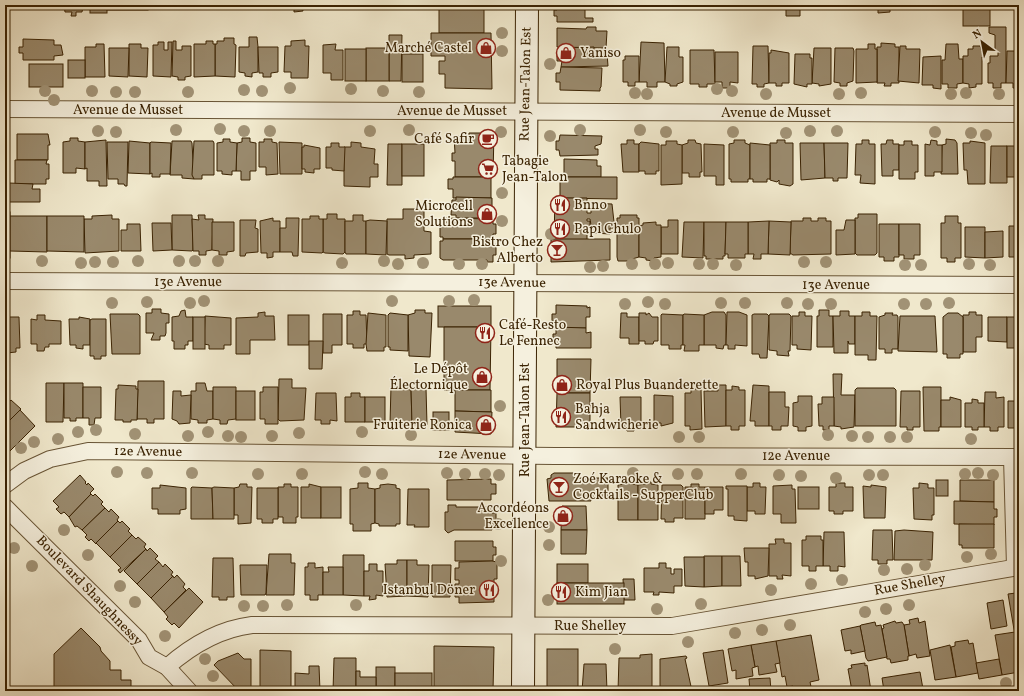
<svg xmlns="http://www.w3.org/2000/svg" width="1024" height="696" font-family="Vollkorn,serif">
  <rect width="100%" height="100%" fill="#f0e8cc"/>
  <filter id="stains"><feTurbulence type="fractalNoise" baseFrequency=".005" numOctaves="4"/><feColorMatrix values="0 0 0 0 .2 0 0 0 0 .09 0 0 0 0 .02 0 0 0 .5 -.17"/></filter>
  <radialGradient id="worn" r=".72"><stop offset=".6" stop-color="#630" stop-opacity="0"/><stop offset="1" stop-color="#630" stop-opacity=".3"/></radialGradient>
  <g fill="#99896c" stroke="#3b2303">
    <polygon points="64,5 83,5 83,7 82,12 76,12 76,16 71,16 72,12 65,12"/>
    <rect x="90" y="5" width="17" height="8"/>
    <rect x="107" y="5" width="41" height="5"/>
    <polygon points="296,5 314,5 314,6 302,6 303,11 294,12 294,6"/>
    <rect x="439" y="5" width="45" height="28"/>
    <polygon points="557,5 585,5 585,18 593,18 593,22 557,22 557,16 554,16 554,10 557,10"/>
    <polygon points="786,5 806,5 800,6 800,16 786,16"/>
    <polygon points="878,5 895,5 895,6 890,6 890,12 878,13"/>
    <polygon points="927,5 938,5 939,7 928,7"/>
    <rect x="963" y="6" width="27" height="20"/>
    <polygon points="587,27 596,27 596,31 607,31 606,48 557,47 557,28 586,29"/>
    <polygon points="989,27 1006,27 1006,83 1001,83 1001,88 993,88 993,83 988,83 988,63 990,63 990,56 998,56 998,51 995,51 995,35 989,33"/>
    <polygon points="431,33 491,33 492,89 445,88 445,74 439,74 439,61 445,61 445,56 431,56"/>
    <polygon points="389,35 402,35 401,81 389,81"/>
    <polygon points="249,37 257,37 258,47 258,72 252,73 252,77 245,76 245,73 239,72 239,47 249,47"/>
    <polygon points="224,38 234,38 234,44 236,45 235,77 215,76 215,44 217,44 217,41 224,41"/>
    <polygon points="23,39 54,40 54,45 61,45 63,55 54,56 54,60 23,60 23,53 19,53 19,47 23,47"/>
    <polygon points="305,40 305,46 309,46 308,78 291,78 291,72 284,72 285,46 291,46 291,41"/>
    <polygon points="173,41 176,41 176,50 182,50 182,46 191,46 191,76 185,77 185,80 178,80 178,77 172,76"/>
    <polygon points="206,41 213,41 213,44 215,44 215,76 194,77 194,44 206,44"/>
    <polygon points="158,42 164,42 164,50 168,50 168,42 172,42 171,77 153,76 153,45 158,45"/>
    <polygon points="641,42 664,43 665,82 657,82 657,87 647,87 647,82 639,82"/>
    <polygon points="881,43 895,44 895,47 899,47 899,83 891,83 891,86 884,86 885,83 877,83 877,47 881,47"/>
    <polygon points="96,44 104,44 105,77 85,77 85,47 96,47"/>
    <polygon points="129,44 141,44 141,48 148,48 147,77 129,76"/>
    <polygon points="336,44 335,50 343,50 343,80 331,80 331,73 323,73 323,45"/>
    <polygon points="868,44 875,44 875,49 877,49 877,82 856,83 856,49 868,49"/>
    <polygon points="946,44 958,44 959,59 963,59 963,83 957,84 957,88 948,88 948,84 942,84 942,60 945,60"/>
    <polygon points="753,46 768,46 769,83 764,84 764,87 757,87 757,84 752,84"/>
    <polygon points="900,46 906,46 906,49 920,49 919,83 898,81"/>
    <polygon points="973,46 980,46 982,52 985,52 985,58 982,57 982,84 976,84 976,87 969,88 969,84 963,83 963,56 968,56 968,49 973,49"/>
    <polygon points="258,47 278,47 278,72 271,73 271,77 263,77 263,73 259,73"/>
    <polygon points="594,47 594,53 607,53 608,66 561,67 562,61 557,61 557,54 561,54 561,48"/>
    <polygon points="667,47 679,47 679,57 683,57 683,82 677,84 677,86 670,86 670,84 665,82"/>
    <polygon points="109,48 129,48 128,77 109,76"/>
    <rect x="366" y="48" width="23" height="33"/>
    <polygon points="814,48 831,48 831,84 819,86 819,84 812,83"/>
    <polygon points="835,48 853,48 854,51 853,81 847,83 847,86 840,86 840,83 834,82"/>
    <rect x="345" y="49" width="21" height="32"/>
    <polygon points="690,50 714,50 715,84 707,84 707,87 699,87 699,84 690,84"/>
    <polygon points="771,50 789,53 789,83 782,83 782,86 776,86 776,83 769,83 769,53 771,53"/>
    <polygon points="1007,51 1019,51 1019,88 1013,88 1013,83 1006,83"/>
    <polygon points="715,52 738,52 738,83 730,82 730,88 722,88 722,82 715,82"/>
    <rect x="402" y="54" width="21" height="28"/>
    <polygon points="795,54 810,54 810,58 812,58 812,84 807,84 807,87 794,84"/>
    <polygon points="625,56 639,56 639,82 635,82 635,86 628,86 628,82 623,82 623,60 625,60"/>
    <polygon points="941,56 941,89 933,88 933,85 922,85 923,57"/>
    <rect x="68" y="60" width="17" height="18"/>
    <rect x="29" y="64" width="34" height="23"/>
    <polygon points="561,67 602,68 601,87 600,88 600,91 560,90 560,82 556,82 556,73 560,73"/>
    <polygon points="469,133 494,133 493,175 491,177 455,177 455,161 452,161 452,153 455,153 454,136 469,136"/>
    <polygon points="17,134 48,134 50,145 48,145 48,160 17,160"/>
    <polygon points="560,135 602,136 601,144 595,146 595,149 598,149 598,155 560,156 559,150 556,150 556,141 559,141"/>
    <polygon points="70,138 78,138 78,141 85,142 85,169 76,168 76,173 63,173 63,142 70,141"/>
    <polygon points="242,138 250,138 250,142 256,143 256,171 250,171 250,180 241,180 241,171 236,171 237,143 242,142"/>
    <polygon points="223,139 230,139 230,142 237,143 236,171 232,171 232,175 222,174 222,171 217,171 217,143 223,142"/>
    <polygon points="264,139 272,139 272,142 277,143 278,174 266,175 266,167 259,167 259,142 264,142"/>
    <polygon points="946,139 955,140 957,143 958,174 941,174 942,145 946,144"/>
    <polygon points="106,140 107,186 99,186 99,181 87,181 87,168 85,169 85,142"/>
    <polygon points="627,140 634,140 634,144 639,144 639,172 623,172 621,144 627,144"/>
    <polygon points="688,140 695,140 696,143 701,144 702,172 700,172 700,177 689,177 689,173 682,173 682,145 688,143"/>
    <polygon points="734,140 745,140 745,143 750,145 750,179 748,179 748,182 731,182 731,179 729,179 729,144 734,143"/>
    <polygon points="777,140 785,140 785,143 793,143 793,184 790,186 779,184 779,180 777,182 770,180 770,143 777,143"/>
    <polygon points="862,140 869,140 869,144 875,144 875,184 860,183 861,175 855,175 856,144 862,144"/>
    <polygon points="887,140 893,140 893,144 899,144 899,170 893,170 893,176 882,176 881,144 886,144"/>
    <polygon points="931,140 937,141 937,145 942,145 942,172 934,172 934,176 925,176 925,144 930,145"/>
    <polygon points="129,141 150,143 150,174 128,173"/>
    <polygon points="172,141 191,141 192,143 194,179 182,178 182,175 170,175"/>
    <polygon points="194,141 213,141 214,143 214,175 202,175 202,179 194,179 192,175"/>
    <polygon points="666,141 677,141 677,144 682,145 682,184 661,185 661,145 666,145"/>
    <polygon points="904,141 912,141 912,145 918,145 918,172 915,172 915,179 899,179 899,145 904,145"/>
    <polygon points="970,141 985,143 985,184 968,184 967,170 964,170 963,143 970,143"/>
    <polygon points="107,142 128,142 127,186 125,186 124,184 118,184 118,179 108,179"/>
    <polygon points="151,142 171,143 170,174 160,174 160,177 152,177 152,173 150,174 150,143"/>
    <polygon points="279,142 302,143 302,174 280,174"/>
    <polygon points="351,142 361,143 361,147 375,149 374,164 378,164 378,177 370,177 370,187 344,186 344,147 351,147"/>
    <polygon points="641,142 659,144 659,171 656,171 656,174 645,174 645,171 639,171 639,144"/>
    <polygon points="331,143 339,143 339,147 345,147 344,171 332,170 332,168 326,168 326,147 331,147"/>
    <polygon points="750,143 770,145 770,179 767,179 767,182 753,182 753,179 750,179"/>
    <polygon points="800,143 824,143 825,178 801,180"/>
    <polygon points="824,143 848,143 847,178 838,178 838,181 833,181 833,178 825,178"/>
    <polygon points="388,144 402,144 402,185 387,185"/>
    <rect x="402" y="144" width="22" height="32"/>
    <polygon points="704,144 724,145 724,185 716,185 716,176 704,176"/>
    <polygon points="304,145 320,148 320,169 314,169 314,173 305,172 305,169 302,169 302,147 304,147"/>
    <polygon points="991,146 1007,146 1007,183 990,183"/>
    <rect x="1007" y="146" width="12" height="31"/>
    <polygon points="564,159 597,160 597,166 601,166 601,177 564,177"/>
    <polygon points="15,160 47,160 46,164 49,164 49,179 46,179 46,184 15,184"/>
    <polygon points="453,177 491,177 491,198 453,198 453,189 448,189 448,179 453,179"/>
    <polygon points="560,177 617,177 617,199 560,198"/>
    <polygon points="9,183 33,184 32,189 40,189 40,202 9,202 9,196 6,196 6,189 9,189"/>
    <polygon points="456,197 492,198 492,218 456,218 456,215 451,215 452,200 456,200"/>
    <polygon points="557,198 587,198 587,213 591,213 591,203 612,204 614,222 613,228 610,228 610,234 594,233 594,225 591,225 590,219 587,219 587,221 590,221 590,229 587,229 587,240 556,240 554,238 555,199"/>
    <polygon points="422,207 424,207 424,231 431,232 431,254 414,255 414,258 405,259 405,255 389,255 387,254 387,219 403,219 403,209 422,209"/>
    <rect x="5" y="212" width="5" height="46"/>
    <polygon points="327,214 337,214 337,219 345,219 345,252 343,254 325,253 323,252 323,219 327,219"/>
    <polygon points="858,214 877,214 877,253 875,255 857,255 855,253 855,218 858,218"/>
    <polygon points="112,215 112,219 119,219 119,251 85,253 84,219 92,219 92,216"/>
    <polygon points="172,215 192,215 193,250 192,251 172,250"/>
    <polygon points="198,215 205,215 205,219 213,219 212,250 206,251 206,255 199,255 199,251 193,251 192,219 199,220"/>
    <polygon points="353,215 363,215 363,221 366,221 366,254 346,254 345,252 345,221 353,221"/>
    <polygon points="620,215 637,215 637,218 639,218 639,257 632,259 633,261 618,261 617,257 617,218 620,218"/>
    <polygon points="10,216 47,216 47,252 10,251"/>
    <polygon points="47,216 84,216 84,252 47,251"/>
    <polygon points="310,216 319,216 319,219 323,219 323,252 322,253 302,252 302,219 310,219"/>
    <polygon points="945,216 958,216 958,223 961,223 961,258 955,258 955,262 947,262 947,258 941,258 941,223 945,223"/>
    <polygon points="273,218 273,221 280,221 280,252 273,252 273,257 267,258 267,253 261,253 260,221"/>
    <polygon points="286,218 299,218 298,256 293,256 292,252 280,252 280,228 286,228"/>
    <polygon points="443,218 493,219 493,224 496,224 496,234 493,234 493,239 443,239 443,237 440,237 440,220"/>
    <polygon points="803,218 811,218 811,221 818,221 818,218 826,218 826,221 831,221 831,254 793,255 790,253 791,221 803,221"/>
    <polygon points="240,220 256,220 255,228 258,229 258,252 246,253 245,256 240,256"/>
    <polygon points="370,220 387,221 386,255 366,254 366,221"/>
    <polygon points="668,220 678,220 678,254 661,254 661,227 668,227"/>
    <polygon points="846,220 855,220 855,254 836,255 836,230 844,230"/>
    <polygon points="769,221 791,222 790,255 768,254"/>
    <polygon points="769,221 768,254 761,254 761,259 753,259 754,254 748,254 748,222"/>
    <polygon points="212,222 234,222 234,251 227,252 227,255 219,255 219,251 212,250"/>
    <polygon points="656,222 656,225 661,225 661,257 654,258 654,261 646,260 646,258 639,257 639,226 643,225 643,223"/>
    <polygon points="684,222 704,222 703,258 682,257"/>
    <polygon points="704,222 726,222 725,256 723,256 723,259 706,259 706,256 704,256"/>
    <polygon points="726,222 748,222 748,254 745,254 745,258 728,258 728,254 725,254"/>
    <polygon points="152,223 171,223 172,250 153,251"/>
    <polygon points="127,224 140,224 141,251 121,251 121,230 127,230"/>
    <polygon points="879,224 899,224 899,257 894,257 894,261 884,261 884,257 879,257"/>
    <polygon points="899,224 920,224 920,255 914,255 914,259 904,259 904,255 899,255"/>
    <polygon points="1009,226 1019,226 1019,262 1015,262 1015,257 1009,257"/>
    <polygon points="965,227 985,227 985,258 965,257"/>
    <polygon points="1003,231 1003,257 985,258 985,232"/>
    <polygon points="443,239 493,239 493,245 496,244 496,255 493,255 493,262 487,262 487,260 443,260 440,258 440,241 443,241"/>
    <polygon points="551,239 610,239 610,260 551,262"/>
    <polygon points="556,305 587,306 587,308 590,307 590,317 586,317 586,328 556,328 556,321 552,321 552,314 556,314"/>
    <rect x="438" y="306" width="53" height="21"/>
    <polygon points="152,309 161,309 161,313 169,314 169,323 166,323 166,333 165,336 160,336 160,340 151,340 154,333 146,333 146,313 152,313"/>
    <polygon points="185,310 186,317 193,317 193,341 188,341 188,345 185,345 185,349 174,349 174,341 172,341 172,317 179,316 181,311"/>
    <polygon points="415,310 425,310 425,313 432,313 430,357 409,356 408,315 415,313"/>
    <polygon points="819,310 829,310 829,316 833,316 833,347 817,347 817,316 819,316"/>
    <polygon points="353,311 360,311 360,315 366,315 367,344 364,344 364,348 353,348 353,344 347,344 347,315 353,315"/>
    <polygon points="840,311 849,311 849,316 855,316 855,344 849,344 848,341 848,353 834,353 833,316 840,316"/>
    <polygon points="265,312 265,316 274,316 275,340 250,340 250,354 236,354 236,318 258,317 258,313"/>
    <polygon points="712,312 724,312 726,315 726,345 724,345 723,349 716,348 716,345 704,345 704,315"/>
    <polygon points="727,312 739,312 747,315 747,346 735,345 735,349 728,349 728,345 726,345"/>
    <polygon points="799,312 805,312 805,316 812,316 811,350 797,349 797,345 792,345 792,316 799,316"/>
    <polygon points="862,312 870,312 870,316 877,316 876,360 868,360 868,355 855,355 855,316 862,316"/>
    <polygon points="969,312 976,312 976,315 982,315 982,337 976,337 976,352 963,352 963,315 969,315"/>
    <polygon points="368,313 386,315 386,347 384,347 384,351 367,351 366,344"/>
    <polygon points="390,313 408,315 408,351 390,350 390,347 388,347 388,315"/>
    <polygon points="621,313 627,313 627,317 639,317 639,344 629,344 629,338 620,338"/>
    <polygon points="639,313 646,313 646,315 649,313 652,317 658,317 658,341 654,341 653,344 645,344 645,341 639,341"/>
    <polygon points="885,313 893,313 892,315 897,315 898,317 898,349 892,349 892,353 885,353 885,349 879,349 879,317 885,315"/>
    <polygon points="948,313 958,313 963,317 963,354 960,354 960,358 947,358 947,354 943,354 943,317"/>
    <polygon points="110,314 138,314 140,316 140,354 112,354"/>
    <polygon points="323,314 342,314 342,345 332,345 332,353 323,353"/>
    <polygon points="662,314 683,315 683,345 681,345 681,349 669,349 669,345 661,345 661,315"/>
    <polygon points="684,314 704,315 704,345 699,345 699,351 684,351 685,345 683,345 683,315"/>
    <polygon points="754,314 767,314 769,316 767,358 760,358 759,354 752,354 752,315"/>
    <polygon points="770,314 789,314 791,316 790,351 788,351 789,356 777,355 777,351 769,350 769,316"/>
    <polygon points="37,315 45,315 45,320 61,321 61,344 49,344 49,347 45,347 44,351 37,351 37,344 31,344 31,319 37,320"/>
    <rect x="288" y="315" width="21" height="30"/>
    <polygon points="205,316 231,318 231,345 224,345 224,349 209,349 209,345 204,344"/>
    <polygon points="900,316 935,316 937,352 898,351"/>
    <polygon points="5,317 19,317 20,348 16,348 16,352 7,353 7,348 5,349"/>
    <polygon points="79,317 90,319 90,345 83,345 83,349 76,348 76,345 70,345 69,319 79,319"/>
    <rect x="193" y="317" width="12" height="32"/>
    <polygon points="988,317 1007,317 1007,342 988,341"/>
    <rect x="1007" y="317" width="12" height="31"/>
    <polygon points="92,319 106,319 106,356 101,356 101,359 94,359 94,356 90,356 90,320"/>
    <polygon points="444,327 491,327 490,390 444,390"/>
    <polygon points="556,327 586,328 586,333 591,332 591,348 556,348 556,340 553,340 553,334 556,334"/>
    <polygon points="309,341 323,341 322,369 309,369"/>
    <polygon points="557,359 591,359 590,393 557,393"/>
    <polygon points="833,374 842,374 841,395 855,395 854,427 841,429 841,427 834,426"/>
    <polygon points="279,379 292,379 292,388 306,388 304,420 280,421 278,419"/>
    <polygon points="138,381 164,381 164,419 154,419 154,423 147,423 147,419 137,419"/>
    <polygon points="46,383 64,383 63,422 46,422"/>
    <polygon points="64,383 83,383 83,418 76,418 76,421 70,421 70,418 64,418"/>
    <polygon points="196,383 205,383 207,391 213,391 213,419 207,420 207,423 198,423 198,420 191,419 191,391 196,391"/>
    <polygon points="118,385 136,386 136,389 138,389 137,420 131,420 131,422 123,422 123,420 115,420 116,389 118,389"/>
    <polygon points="718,385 726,385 726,426 705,427 704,391 718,391"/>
    <polygon points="753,385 769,386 769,426 755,426 755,421 750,421"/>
    <polygon points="391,386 409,386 409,390 411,389 412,424 390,424"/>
    <polygon points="732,386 739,387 739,390 745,390 745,426 739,426 739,430 731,430 731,426 726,426 726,390 732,390"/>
    <polygon points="83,387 101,387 101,418 95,418 94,425 89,425 89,418 83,418"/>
    <polygon points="213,387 236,387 236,419 228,420 227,424 220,424 220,420 213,419"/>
    <polygon points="263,387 278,387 278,424 265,424 265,419 260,419 260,392 263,392"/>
    <polygon points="923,387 941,387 941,427 939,427 939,431 924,431"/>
    <polygon points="411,388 426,388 427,425 412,425"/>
    <polygon points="857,388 894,388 896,390 896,426 855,426 855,390"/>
    <polygon points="691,389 701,389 702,429 690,430 690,426 685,426 685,393 691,393"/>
    <polygon points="455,390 491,390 491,412 455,411"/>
    <polygon points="173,391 181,391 181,396 191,395 190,423 179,424 177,421 172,419"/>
    <rect x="236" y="391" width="19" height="29"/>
    <polygon points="901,391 920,391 920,427 913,427 913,430 907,430 907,427 900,427"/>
    <polygon points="769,392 785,392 785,407 789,407 788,426 781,426 781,430 772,430 772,426 769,426"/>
    <polygon points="985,392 996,392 996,398 1004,397 1004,427 998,427 998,431 990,431 990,427 984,427"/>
    <polygon points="316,393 336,393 337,421 330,420 330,424 321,424 321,420 315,420"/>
    <polygon points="351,393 360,393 360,397 365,397 365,422 345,422 345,397 351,397"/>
    <polygon points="557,393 590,393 590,427 556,427"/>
    <polygon points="654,395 673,396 673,423 661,426 661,423 654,423"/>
    <polygon points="798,396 812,396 812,426 806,427 806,431 798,431 798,427 793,426 793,403 798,402"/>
    <rect x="365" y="397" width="20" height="25"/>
    <polygon points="620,397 641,397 641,426 634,426 634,431 627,431 626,426 621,426"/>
    <polygon points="822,397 834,397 834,426 829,426 829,430 823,430 823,426 819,426 818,404 822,404"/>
    <polygon points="950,397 961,400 961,427 941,427 941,400 950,400"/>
    <polygon points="1015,398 1019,398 1019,432 1015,432 1015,428 1008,428 1008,401 1015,401"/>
    <polygon points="972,399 978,400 978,403 984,403 984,427 978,427 978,430 972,430 972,427 965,427 965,403 972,403"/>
    <polygon points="11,400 21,409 5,425 5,406"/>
    <polygon points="20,410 35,426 9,452 5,448 5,425"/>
    <polygon points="455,411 492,412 491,434 455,432"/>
    <rect x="433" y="412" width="16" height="18"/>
    <polygon points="554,473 575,473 575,478 608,478 608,498 591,498 591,501 549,501 547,479 551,478 551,475"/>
    <polygon points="80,475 86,482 85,483 87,485 88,483 94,489 90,493 91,494 69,517 64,512 61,514 56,509 59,507 53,501"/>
    <polygon points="491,479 491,484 496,484 496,494 491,494 491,500 447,500 447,480"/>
    <rect x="936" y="480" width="12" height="16"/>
    <polygon points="960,480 994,480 994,502 960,501"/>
    <polygon points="624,482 631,482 631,484 638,485 638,520 618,520 618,485 624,484"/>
    <polygon points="646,482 651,482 651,484 658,485 658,520 638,520 638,485 646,484"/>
    <polygon points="358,483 368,483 368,488 375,489 375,523 371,524 371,531 353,531 353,524 350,524 350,489 358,488"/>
    <polygon points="753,483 760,483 760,487 766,487 765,514 755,514 755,511 747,511 747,487 753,487"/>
    <polygon points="836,483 845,483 845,487 853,487 853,511 843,511 843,514 834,514 834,511 829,511 829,487 836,487"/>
    <polygon points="919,483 928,484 928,488 934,488 934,515 932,515 932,520 914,519 913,488 919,488"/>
    <polygon points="240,484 247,484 247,487 252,487 251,523 238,524 238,515 234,515 234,488 239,487"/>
    <polygon points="284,484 291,484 291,487 298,487 298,517 296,517 296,523 283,523 283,517 278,517 278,487 284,487"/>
    <polygon points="309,484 321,487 321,518 301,518 301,487 309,487"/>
    <polygon points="388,484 396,485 396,488 400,489 400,524 396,524 396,526 379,526 379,524 375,523 375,489 380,488 380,485"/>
    <polygon points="691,484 699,484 699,487 705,487 705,519 685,519 685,487 691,487"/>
    <polygon points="160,485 186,488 186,509 180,510 180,514 158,514 158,509 152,509 152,488 160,488"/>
    <polygon points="662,485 681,485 683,487 683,518 674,518 674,522 665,522 665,519 661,519"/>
    <polygon points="792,485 792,489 795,489 796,523 781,523 781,514 773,514 773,486"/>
    <polygon points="871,485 886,487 885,518 864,518 863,486 871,487"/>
    <polygon points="726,486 747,486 747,521 734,520 734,516 728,516 728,489 726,489"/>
    <polygon points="192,487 212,488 213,519 191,519 191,488"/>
    <polygon points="214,487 234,488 234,519 213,519 212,488"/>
    <rect x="321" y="487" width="20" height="31"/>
    <polygon points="705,487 723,487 723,510 714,510 714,514 705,514"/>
    <rect x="798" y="487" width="21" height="22"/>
    <polygon points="257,488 278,488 278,519 273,519 273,523 262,523 262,519 257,519"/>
    <polygon points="408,489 429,489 429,527 414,527 415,525 407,525"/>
    <polygon points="91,494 93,496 95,494 103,502 101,504 105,508 82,530 77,526 75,527 69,517"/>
    <polygon points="954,501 994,502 994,509 997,509 997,517 994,517 994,525 954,524"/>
    <polygon points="448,505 456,505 456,507 492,507 492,513 496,513 496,523 492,524 492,530 454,530 448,533 445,530 445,512 448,512"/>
    <polygon points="562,506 586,506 587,530 561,530"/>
    <polygon points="105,508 109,512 111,509 119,517 117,520 118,521 96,544 91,539 89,541 85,537 87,535 82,530"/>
    <polygon points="118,521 120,523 122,521 130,529 128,531 132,535 110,557 96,543"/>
    <polygon points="959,524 994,524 994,548 962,548 962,545 959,545"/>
    <polygon points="561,530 587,530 586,554 561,554"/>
    <polygon points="873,530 892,530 893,560 887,560 887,564 878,564 878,560 872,560"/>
    <polygon points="904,530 933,532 932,560 894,560 895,531"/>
    <polygon points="824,532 844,532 845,567 838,566 838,571 830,571 830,566 823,566"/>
    <polygon points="132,535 136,539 138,537 146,544 144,547 146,549 120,573 118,570 121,568 110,557"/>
    <polygon points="806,536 821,536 821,540 823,540 823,566 816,566 816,571 809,571 809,566 802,566 802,540 806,540"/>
    <polygon points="775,539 784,539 784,543 791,543 791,576 782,575 783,579 777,579 777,576 769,576 769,544 776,544"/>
    <polygon points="455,541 493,541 493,547 496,547 496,555 493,555 493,561 455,561"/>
    <polygon points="150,548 158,556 155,559 159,562 137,584 124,571 146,549 147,551"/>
    <polygon points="744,548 769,548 768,576 755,579 755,576 748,576 748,562 745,562"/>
    <polygon points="269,554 291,554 291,563 295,563 294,595 266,595"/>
    <polygon points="343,555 364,555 364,596 343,595"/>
    <polygon points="704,556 722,556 722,586 704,587"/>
    <polygon points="722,556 740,556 741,586 722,586"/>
    <polygon points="684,557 704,557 704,587 685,586"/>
    <polygon points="213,558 233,558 234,597 227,597 227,600 219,600 219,597 212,597"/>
    <polygon points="397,560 407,560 407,596 387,597 385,564 397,564"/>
    <polygon points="407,560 417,560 417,565 429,565 428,597 407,596"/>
    <polygon points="492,561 497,562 497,579 494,579 494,602 459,603 459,597 455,597 455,584 459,584 459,580 455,580 455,568 459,568 459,562"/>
    <polygon points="159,562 163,567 165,564 173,572 171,575 173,576 151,598 137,584"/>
    <polygon points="308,563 315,563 315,568 323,567 323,595 318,595 318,600 310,600 310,595 305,595 305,567 308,567"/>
    <polygon points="659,563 666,563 666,568 671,568 671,574 674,574 674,569 682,569 682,586 674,586 674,593 659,592 659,595 653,595 654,592 644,592 644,568 659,568"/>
    <polygon points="369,564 377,564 377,571 383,571 383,596 376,595 376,599 369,600 370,596 364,596 364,571 369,571"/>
    <rect x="557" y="564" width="31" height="19"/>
    <polygon points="240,565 267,565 266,593 265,595 241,595"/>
    <polygon points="432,565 451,565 450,597 433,597 432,595"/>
    <polygon points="328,567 343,567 343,595 323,595 323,572 329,572"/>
    <polygon points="177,575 185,584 183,587 186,590 164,612 151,598 173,576 174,578"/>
    <polygon points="623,579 634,579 635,600 624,600"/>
    <rect x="557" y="583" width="67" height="21"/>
    <polygon points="189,588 203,602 179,628 174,623 172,625 166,619 168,617 164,612"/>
    <polygon points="1019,590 1019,659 1008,594 1016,593 1016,591"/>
    <polygon points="1003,600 1007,626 991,629 987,603"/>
    <polygon points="918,618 919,623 925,621 930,656 917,658 916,654 909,656 904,625 910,624 909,620"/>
    <polygon points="895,621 896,623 902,622 904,625 909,656 908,656 908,660 891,663 890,659 887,659 882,629 884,628 883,625"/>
    <polygon points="875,622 876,626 881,625 887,657 868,661 866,658 860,626 861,625"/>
    <polygon points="860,626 865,651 851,654 851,650 845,651 841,630"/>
    <polygon points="81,628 100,647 101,651 110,661 110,670 121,670 121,680 131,680 131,690 141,691 54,691 54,654"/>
    <polygon points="1015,632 1019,659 1019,672 1002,675 995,635"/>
    <polygon points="811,635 819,680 810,682 812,691 794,691 793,686 787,687 785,676 782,677 776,641"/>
    <polygon points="968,640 969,644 973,643 978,673 956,677 951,647 955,646 955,642"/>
    <polygon points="776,641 780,663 775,664 777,672 759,675 758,666 755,667 751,645"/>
    <polygon points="751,645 755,667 752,668 753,676 736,679 736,670 732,671 728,649"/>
    <polygon points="950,645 956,677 935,680 930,650"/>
    <polygon points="434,646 494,647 493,691 434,691"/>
    <rect x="547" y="649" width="31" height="42"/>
    <polygon points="260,650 291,651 291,691 260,691"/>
    <polygon points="723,650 728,683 709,686 703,653"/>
    <polygon points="238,653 244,659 251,659 251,691 239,691 214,665 218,661"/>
    <polygon points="652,654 652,691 618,691 619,658 640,658 640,655"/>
    <polygon points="686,656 687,658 685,659 692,691 660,691 660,659"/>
    <polygon points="334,658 356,658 356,691 333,691"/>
    <polygon points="999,659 1002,675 979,679 976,663"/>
    <polygon points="865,663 865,666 867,665 871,691 852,691 848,669 852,668 851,665"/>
    <polygon points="584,664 606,664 607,691 582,691"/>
    <polygon points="309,666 319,666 320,691 295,691 295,673 309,674"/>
    <rect x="376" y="667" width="19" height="24"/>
    <polygon points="356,671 360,671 360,677 376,677 376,691 356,691"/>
    <polygon points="920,672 923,689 910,691 884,691 882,678"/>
    <rect x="395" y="673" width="37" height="18"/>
    <polygon points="770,678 771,691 750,691 749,679"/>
  </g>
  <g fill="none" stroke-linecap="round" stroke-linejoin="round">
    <g stroke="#685435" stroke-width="18">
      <g id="street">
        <polyline points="5,109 1019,114"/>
        <polyline points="5,281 1019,285"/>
        <polyline points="1012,457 1015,567"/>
        <polyline points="5,485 24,471 50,459 88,451 555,456 1019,457"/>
        <polyline points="5,507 139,640 149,657 167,667 189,691"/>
        <path d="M167,667c25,-22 52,-38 85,-42l420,1 347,-59"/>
      </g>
    </g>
    <g stroke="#3b2303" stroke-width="24">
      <polyline id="secondary" points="523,691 527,5"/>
    </g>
    <use href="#street" stroke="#f5f0de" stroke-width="16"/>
    <use href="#secondary" stroke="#f5f0de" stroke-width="22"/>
  </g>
  <g fill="#a19275">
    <circle cx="502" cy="33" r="6"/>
    <circle cx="502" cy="51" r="6"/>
    <circle cx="550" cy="64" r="6"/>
    <circle cx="290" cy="88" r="6"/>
    <circle cx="351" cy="89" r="6"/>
    <circle cx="717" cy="89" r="6"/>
    <circle cx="244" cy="90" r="6"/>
    <circle cx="45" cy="91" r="6"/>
    <circle cx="92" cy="91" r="6"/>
    <circle cx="262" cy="91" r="6"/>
    <circle cx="383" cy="91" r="6"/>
    <circle cx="732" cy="91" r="6"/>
    <circle cx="116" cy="92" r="6"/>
    <circle cx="135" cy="92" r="6"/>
    <circle cx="188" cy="92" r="6"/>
    <circle cx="419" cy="92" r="6"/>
    <circle cx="635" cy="93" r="6"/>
    <circle cx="861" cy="93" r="6"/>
    <circle cx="966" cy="93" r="6"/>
    <circle cx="647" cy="94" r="6"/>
    <circle cx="766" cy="94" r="6"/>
    <circle cx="839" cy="94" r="6"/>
    <circle cx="951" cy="94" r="6"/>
    <circle cx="999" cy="94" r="6"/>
    <circle cx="54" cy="100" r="6"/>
    <circle cx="220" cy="129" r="6"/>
    <circle cx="176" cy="130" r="6"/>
    <circle cx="409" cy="130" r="6"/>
    <circle cx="580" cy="130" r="6"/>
    <circle cx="640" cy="130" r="6"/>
    <circle cx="98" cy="131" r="6"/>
    <circle cx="244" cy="131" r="6"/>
    <circle cx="270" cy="131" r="6"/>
    <circle cx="370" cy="131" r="6"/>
    <circle cx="810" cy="131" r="6"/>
    <circle cx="837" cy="131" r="6"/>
    <circle cx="116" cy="132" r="6"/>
    <circle cx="501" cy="132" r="6"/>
    <circle cx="666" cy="132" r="6"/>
    <circle cx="733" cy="132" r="6"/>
    <circle cx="935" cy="132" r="6"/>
    <circle cx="786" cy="133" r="6"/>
    <circle cx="971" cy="133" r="6"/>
    <circle cx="986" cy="135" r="6"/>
    <circle cx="550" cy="136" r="6"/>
    <circle cx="502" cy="193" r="6"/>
    <circle cx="502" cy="221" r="6"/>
    <circle cx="551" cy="234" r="6"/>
    <circle cx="42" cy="261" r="6"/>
    <circle cx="138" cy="261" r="6"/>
    <circle cx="179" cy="261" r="6"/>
    <circle cx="195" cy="261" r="6"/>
    <circle cx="218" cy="261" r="6"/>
    <circle cx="384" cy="261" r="6"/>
    <circle cx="95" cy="262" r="6"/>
    <circle cx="113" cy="262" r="6"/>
    <circle cx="804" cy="262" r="6"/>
    <circle cx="826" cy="262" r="6"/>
    <circle cx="81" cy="263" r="6"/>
    <circle cx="342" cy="263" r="6"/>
    <circle cx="423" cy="263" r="6"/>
    <circle cx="668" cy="263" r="6"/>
    <circle cx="398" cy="264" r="6"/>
    <circle cx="459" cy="264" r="6"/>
    <circle cx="482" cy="264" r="6"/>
    <circle cx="632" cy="264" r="6"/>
    <circle cx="655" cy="264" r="6"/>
    <circle cx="699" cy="264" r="6"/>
    <circle cx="713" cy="264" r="6"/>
    <circle cx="969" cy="264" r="6"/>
    <circle cx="736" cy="265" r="6"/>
    <circle cx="905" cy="265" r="6"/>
    <circle cx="921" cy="265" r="6"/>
    <circle cx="990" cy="265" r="6"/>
    <circle cx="603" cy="266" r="6"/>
    <circle cx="590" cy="267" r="6"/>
    <circle cx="474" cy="300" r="6"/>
    <circle cx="204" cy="301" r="6"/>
    <circle cx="392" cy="301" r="6"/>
    <circle cx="449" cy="301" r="6"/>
    <circle cx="147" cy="302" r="6"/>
    <circle cx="648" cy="302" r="6"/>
    <circle cx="112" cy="303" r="6"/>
    <circle cx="190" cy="303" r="6"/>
    <circle cx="721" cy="303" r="6"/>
    <circle cx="745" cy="303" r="6"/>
    <circle cx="787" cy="303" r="6"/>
    <circle cx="949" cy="303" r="6"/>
    <circle cx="625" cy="304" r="6"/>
    <circle cx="665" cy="304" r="6"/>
    <circle cx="808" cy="304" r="6"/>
    <circle cx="831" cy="304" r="6"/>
    <circle cx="904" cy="304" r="6"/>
    <circle cx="926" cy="304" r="6"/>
    <circle cx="500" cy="406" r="6"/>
    <circle cx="96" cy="430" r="6"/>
    <circle cx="78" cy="432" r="6"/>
    <circle cx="208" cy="432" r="6"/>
    <circle cx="362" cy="432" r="6"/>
    <circle cx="299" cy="433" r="6"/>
    <circle cx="135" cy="434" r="6"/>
    <circle cx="411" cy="435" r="6"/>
    <circle cx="828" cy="435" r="6"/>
    <circle cx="188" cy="436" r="6"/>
    <circle cx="228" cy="436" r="6"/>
    <circle cx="272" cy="436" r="6"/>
    <circle cx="852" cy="436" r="6"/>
    <circle cx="241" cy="437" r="6"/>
    <circle cx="679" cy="437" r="6"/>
    <circle cx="699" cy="437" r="6"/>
    <circle cx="868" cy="437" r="6"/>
    <circle cx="890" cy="437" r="6"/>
    <circle cx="907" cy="437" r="6"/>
    <circle cx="58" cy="439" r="6"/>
    <circle cx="971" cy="439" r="6"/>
    <circle cx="34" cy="442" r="6"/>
    <circle cx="21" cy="448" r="6"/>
    <circle cx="117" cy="472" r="6"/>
    <circle cx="365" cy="472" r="6"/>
    <circle cx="147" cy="473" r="6"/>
    <circle cx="192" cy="473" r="6"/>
    <circle cx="447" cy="473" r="6"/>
    <circle cx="633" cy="473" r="6"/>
    <circle cx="978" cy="473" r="6"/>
    <circle cx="258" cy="474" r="6"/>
    <circle cx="302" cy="474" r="6"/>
    <circle cx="382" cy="474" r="6"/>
    <circle cx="465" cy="474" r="6"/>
    <circle cx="485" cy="474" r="6"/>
    <circle cx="678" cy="474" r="6"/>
    <circle cx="697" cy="474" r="6"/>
    <circle cx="741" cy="474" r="6"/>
    <circle cx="965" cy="474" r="6"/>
    <circle cx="499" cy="475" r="6"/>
    <circle cx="779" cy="475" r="6"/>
    <circle cx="869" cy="475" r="6"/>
    <circle cx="883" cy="475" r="6"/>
    <circle cx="993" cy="475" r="6"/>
    <circle cx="801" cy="476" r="6"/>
    <circle cx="836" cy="478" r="6"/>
    <circle cx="498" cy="524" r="6"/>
    <circle cx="549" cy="527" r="6"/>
    <circle cx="64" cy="530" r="6"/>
    <circle cx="549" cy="545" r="6"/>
    <circle cx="14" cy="548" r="6"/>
    <circle cx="991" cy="554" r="6"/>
    <circle cx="88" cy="555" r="6"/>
    <circle cx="967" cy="557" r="6"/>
    <circle cx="501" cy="561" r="6"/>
    <circle cx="925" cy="565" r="6"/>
    <circle cx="32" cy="566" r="6"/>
    <circle cx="907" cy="569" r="6"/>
    <circle cx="884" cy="570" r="6"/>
    <circle cx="842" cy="580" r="6"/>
    <circle cx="811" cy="584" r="6"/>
    <circle cx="120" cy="586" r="6"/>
    <circle cx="771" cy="590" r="6"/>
    <circle cx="548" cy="600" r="6"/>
    <circle cx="135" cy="602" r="6"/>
    <circle cx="701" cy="604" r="6"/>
    <circle cx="287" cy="605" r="6"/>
    <circle cx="356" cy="605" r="6"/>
    <circle cx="909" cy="605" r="6"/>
    <circle cx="244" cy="606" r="6"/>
    <circle cx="263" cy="606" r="6"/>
    <circle cx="657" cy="609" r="6"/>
    <circle cx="886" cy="609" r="6"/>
    <circle cx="865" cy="612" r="6"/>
    <circle cx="790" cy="625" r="6"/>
    <circle cx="762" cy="630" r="6"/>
    <circle cx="735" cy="633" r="6"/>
    <circle cx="165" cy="636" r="6"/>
    <circle cx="688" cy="642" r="6"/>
    <circle cx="615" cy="649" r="6"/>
    <circle cx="205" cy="659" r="6"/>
    <circle cx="213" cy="676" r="6"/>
    <circle cx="1006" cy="683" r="6"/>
  </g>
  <defs>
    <g id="shop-ring" transform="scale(1)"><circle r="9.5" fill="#f5f0de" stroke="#8f2418" stroke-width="1.5"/><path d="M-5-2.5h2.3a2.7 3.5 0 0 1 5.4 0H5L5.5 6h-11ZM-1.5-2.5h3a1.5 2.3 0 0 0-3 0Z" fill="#8f2418"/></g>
    <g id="cafe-ring" transform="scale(1)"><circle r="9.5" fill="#f5f0de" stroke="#8f2418" stroke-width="1.5"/><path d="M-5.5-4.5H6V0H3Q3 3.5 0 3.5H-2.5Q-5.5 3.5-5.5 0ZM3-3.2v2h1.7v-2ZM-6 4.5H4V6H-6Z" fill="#8f2418"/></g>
    <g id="supermarket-ring" transform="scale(1)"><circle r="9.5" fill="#f5f0de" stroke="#8f2418" stroke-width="1.5"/><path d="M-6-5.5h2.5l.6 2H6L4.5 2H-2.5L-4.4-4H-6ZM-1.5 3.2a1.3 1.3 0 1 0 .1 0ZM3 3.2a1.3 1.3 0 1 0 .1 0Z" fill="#8f2418"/></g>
    <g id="restaurant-ring" transform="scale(1)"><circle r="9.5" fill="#f5f0de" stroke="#8f2418" stroke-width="1.5"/><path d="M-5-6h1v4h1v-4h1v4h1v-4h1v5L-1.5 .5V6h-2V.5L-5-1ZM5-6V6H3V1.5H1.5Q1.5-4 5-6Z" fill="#8f2418"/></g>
    <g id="bar-ring" transform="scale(1)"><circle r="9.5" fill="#f5f0de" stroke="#8f2418" stroke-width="1.5"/><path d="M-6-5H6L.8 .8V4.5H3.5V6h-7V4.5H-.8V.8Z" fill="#8f2418"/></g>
  </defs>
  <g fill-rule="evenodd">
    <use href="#shop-ring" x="486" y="48"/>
    <use href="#shop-ring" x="566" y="53"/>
    <use href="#cafe-ring" x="488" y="139"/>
    <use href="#supermarket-ring" x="488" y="169"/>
    <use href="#restaurant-ring" x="560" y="205"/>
    <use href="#shop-ring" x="487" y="214"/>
    <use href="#restaurant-ring" x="560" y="229"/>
    <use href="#bar-ring" x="557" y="250"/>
    <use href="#restaurant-ring" x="485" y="333"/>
    <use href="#shop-ring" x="482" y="377"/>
    <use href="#shop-ring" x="562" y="385"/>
    <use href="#restaurant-ring" x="561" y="417"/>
    <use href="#shop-ring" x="486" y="425"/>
    <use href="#bar-ring" x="559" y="487"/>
    <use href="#shop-ring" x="563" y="516"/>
    <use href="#restaurant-ring" x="489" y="590"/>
    <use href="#restaurant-ring" x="561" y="592"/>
  </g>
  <g text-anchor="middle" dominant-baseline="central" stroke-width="3" stroke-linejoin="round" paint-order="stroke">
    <g font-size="14" fill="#3b2303" stroke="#f5f0de" text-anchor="start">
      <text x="472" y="48" text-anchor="end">Marché Castel</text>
      <text x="580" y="53">Yaniso</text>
      <text x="474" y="139" text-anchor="end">Café Safir</text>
      <text x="502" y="161">Tabagie<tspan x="502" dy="16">Jean-Talon</tspan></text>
      <text x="574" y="205">Bnno</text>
      <text x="473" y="206" text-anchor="end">Microcell<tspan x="473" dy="16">Solutions</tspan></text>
      <text x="574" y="229">Papi Chulo</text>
      <text x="543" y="242" text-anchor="end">Bistro Chez<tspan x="543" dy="16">Alberto</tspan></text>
      <text x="499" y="325">Café-Resto<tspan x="499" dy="16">Le Fennec</tspan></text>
      <text x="468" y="369" text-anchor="end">Le Dépôt<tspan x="468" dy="16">Électornique</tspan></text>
      <text x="576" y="385">Royal Plus Buanderette</text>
      <text x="575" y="409">Bahja<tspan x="575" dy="16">Sandwicherie</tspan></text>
      <text x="472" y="425" text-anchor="end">Fruiterie Ronica</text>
      <text x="573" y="479">Zoé Karaoke &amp;<tspan x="573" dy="16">Cocktails - SupperClub</tspan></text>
      <text x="549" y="508" text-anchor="end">Accordéons<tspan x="549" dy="16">Excellence</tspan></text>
      <text x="475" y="590" text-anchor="end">Istanbul Döner</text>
      <text x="575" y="592">Kim Jian</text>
    </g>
    <g font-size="14" fill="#3b2303" stroke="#f5f0de">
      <text transform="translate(526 84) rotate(-89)">Rue Jean-Talon Est</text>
      <text x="128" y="110">Avenue de Musset</text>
      <text x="452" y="111">Avenue de Musset</text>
      <text x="776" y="113">Avenue de Musset</text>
      <text x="188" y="282">13e Avenue</text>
      <text transform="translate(512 283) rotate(1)">13e Avenue</text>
      <text x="836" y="285">13e Avenue</text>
      <text transform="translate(525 420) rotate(-90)">Rue Jean-Talon Est</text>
      <text transform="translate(148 452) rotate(1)">12e Avenue</text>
      <text transform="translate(472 455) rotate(1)">12e Avenue</text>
      <text x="796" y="456">12e Avenue</text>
      <text transform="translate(910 585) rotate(-10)">Rue Shelley</text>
      <text transform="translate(89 591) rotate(46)">Boulevard Shaughnessy</text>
      <text x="590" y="626">Rue Shelley</text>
    </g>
  </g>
  <rect width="1024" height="696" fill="none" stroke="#f0e8cc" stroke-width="20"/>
  <rect x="6" y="6" width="1012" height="684" fill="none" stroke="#3b2303" stroke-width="2"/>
  <rect x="10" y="10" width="1004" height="676" fill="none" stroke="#3b2303"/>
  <g transform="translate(982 42) rotate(328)" stroke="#f5f0de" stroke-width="3" paint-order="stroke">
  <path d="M0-3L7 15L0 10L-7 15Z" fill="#3b2303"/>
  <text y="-6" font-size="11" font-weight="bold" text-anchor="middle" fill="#3b2303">N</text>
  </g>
  <rect width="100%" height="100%" filter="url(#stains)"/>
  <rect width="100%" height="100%" fill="url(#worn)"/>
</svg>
